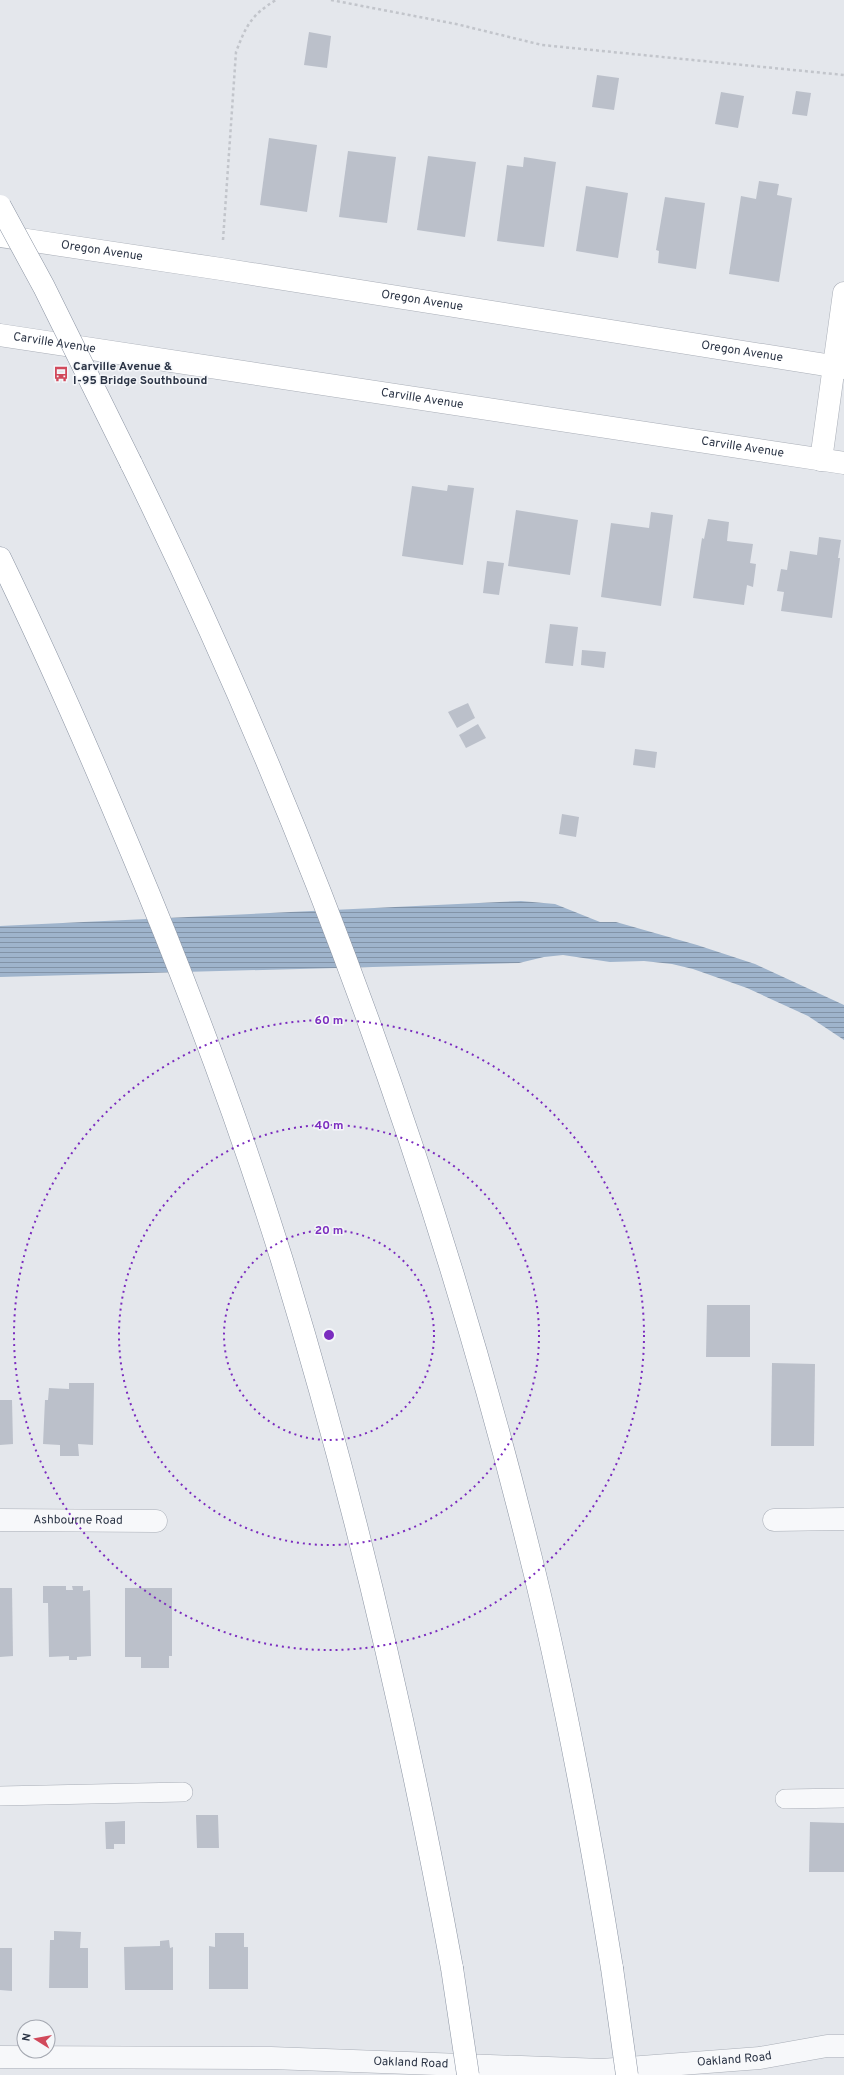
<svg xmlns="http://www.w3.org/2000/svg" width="844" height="2075" font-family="Overpass,sans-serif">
  <defs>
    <pattern id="water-rules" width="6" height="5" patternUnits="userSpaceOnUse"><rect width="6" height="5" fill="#9fb4cc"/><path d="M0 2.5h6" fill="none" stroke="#8293a7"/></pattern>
  </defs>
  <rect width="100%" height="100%" fill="#e4e7ec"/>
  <polygon fill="url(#water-rules)" points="521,901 555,904 600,922 616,922 697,945 755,964 844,1005 844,1040 808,1016 747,988 693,969 672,964 644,961 610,962 563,955 544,957 519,963 0,977 0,926"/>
  <g fill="#bbc0ca">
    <polygon points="309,32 331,36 327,68 304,65"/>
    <polygon points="597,75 619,78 614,110 592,107"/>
    <polygon points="796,91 811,93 807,116 792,114"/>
    <polygon points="721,92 744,96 738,128 715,124"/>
    <polygon points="269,138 317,145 307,212 260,205"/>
    <polygon points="348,151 396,157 387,223 339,217"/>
    <polygon points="428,156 476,162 465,237 417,230"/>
    <polygon points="524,157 556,162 544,247 497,241 507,165 523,167"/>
    <polygon points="759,181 779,184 777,195 792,198 779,282 729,274 741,196 756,199"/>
    <polygon points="586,186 628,193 618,258 576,251"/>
    <polygon points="665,197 705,203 696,269 658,263 659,251 656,250"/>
    <polygon points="448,485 474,488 463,565 402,556 412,486 447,491"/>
    <polygon points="516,510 578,520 570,575 508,566"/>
    <polygon points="651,512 673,515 661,606 601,597 611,523 649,528"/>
    <polygon points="708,519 729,522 727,541 753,544 750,563 756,564 753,587 747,585 744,605 693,598 702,538 704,539"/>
    <polygon points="819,537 841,540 838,558 840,558 832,618 781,611 784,592 777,591 781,569 787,570 790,551 817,555"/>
    <polygon points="487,561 504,563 499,595 483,593"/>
    <polygon points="550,624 578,627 573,666 545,663"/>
    <polygon points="582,650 606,652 604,668 581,665"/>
    <polygon points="468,703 475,718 457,728 448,712"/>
    <polygon points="478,724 486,738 466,748 459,735"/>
    <polygon points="635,749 657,752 655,768 633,765"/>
    <polygon points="562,814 579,817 576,837 559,834"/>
    <polygon points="707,1305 750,1305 750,1357 706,1357"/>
    <polygon points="772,1363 815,1364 814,1446 771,1446"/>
    <polygon points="69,1383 94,1383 93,1445 78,1444 79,1456 60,1456 60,1445 43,1444 45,1400 48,1400 49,1388 69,1389"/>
    <polygon points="0,1400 12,1400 13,1444 0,1445"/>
    <polygon points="43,1586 66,1586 66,1590 73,1590 72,1586 83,1586 83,1591 90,1590 91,1656 77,1657 77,1660 69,1660 69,1656 49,1657 48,1603 43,1603"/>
    <polygon points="0,1588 12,1588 13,1656 0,1657"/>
    <polygon points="125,1588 172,1588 172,1656 169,1656 169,1668 141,1668 141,1657 125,1657"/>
    <polygon points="196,1815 218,1815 219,1848 197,1848"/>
    <polygon points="125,1821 125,1844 114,1844 114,1849 106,1849 105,1822"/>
    <polygon points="810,1822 844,1823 844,1872 809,1872"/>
    <polygon points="54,1931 81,1932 80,1948 88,1948 88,1988 49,1988 50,1940 54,1940"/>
    <polygon points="215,1933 244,1933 244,1947 248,1947 248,1989 209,1989 209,1946 215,1947"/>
    <polygon points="169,1940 170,1948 173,1947 173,1990 125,1990 124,1947 160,1946 160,1941"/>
    <polygon points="0,1948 12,1948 12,1991 0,1990"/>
  </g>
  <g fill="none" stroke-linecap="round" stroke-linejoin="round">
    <g stroke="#a9aeb7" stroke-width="20">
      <g id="lane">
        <polyline points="0,1796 183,1792"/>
        <polyline points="785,1799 844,1798"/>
      </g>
    </g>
    <g stroke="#a9aeb7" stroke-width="23">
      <g id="street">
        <path id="s1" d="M0,1520l156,1"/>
        <polyline points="774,1520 844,1519"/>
        <path id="s2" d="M0,2057l271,1 331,12 158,-12 67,-12h17"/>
      </g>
    </g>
    <g stroke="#a9aeb7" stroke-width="23">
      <g id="secondary">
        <path id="s3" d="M0,236l221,33 623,99"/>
        <path id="s4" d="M0,335l844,128"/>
        <polyline points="821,460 844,293"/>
      </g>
    </g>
    <g stroke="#8b94a3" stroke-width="23">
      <g id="highway">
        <path d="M131,463c170,346 304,708 397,1083 35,139 61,280 84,422"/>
        <path d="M0,558c47,97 90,195 131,293 56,133 107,268 150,406 72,234 127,471 171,711"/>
      </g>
    </g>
    <g stroke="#c2c5cb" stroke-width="2.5" stroke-dasharray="3 3" stroke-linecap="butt">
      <polyline points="331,0 456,24 542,45 844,75"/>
      <path d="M223,240l13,-188c10,-26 15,-37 40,-52"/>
    </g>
    <use href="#lane" stroke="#f7f8fa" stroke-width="19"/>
    <use href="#street" stroke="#f7f8fa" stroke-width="22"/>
    <use href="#secondary" stroke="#fff" stroke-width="22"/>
    <use href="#highway" stroke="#fff" stroke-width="22"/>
    <g stroke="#8b94a3" stroke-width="23" stroke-linecap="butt">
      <g id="highway-bridge">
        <polyline points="0,206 44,287 131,463"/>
        <polyline points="452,1968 468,2075"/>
        <polyline points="612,1968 627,2075"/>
      </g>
    </g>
    <use href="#highway-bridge" stroke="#fff" stroke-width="22"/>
  </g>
  <g fill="none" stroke="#7b2cbf" stroke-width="2" stroke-dasharray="2 4">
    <circle cx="329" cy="1335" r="105"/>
    <circle cx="329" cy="1335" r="210"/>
    <circle cx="329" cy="1335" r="315"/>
  </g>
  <defs>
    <g id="bus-bare" transform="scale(1.2)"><path d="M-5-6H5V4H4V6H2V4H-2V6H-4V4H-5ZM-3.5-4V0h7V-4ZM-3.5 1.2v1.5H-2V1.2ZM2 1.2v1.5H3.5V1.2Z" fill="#d1495b" stroke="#f4f6f9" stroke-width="2.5" paint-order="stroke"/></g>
  </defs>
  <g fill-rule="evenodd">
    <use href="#bus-bare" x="61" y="374"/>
  </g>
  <g text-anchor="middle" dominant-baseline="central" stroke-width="3" stroke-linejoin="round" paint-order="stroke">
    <g font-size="12" fill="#2b3445" stroke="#f4f6f9">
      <text stroke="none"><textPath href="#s3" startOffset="103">Oregon Avenue</textPath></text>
      <text stroke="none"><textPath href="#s3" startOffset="427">Oregon Avenue</textPath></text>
      <text stroke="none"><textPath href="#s4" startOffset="55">Carville Avenue</textPath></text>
      <text stroke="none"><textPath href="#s3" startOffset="751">Oregon Avenue</textPath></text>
      <text stroke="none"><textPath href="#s4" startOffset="427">Carville Avenue</textPath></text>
      <text stroke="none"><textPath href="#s4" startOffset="751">Carville Avenue</textPath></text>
      <text stroke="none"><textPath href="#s1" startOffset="78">Ashbourne Road</textPath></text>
      <text stroke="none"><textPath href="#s2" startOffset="735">Oakland Road</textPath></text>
      <text stroke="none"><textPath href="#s2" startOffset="411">Oakland Road</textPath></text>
    </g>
    <g font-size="12" font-weight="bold" fill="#2b3445" stroke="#f4f6f9" text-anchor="start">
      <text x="73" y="367">Carville Avenue &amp;<tspan x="73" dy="14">I-95 Bridge Southbound</tspan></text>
    </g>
  </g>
  <circle cx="329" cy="1335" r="6" fill="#7b2cbf" stroke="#f4f6f9" stroke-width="2"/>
  <g font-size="12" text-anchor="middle" font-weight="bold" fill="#7b2cbf" stroke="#f4f6f9" stroke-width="3" stroke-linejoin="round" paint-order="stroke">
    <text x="329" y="1024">60 m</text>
    <text x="329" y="1129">40 m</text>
    <text x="329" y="1234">20 m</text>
  </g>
  <g transform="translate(36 2039) rotate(281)"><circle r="19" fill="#f4f6f9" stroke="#a4a8b1"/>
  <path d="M0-3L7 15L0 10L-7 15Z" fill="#d1495b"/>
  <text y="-6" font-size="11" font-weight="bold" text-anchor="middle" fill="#2b3445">N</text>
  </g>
</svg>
